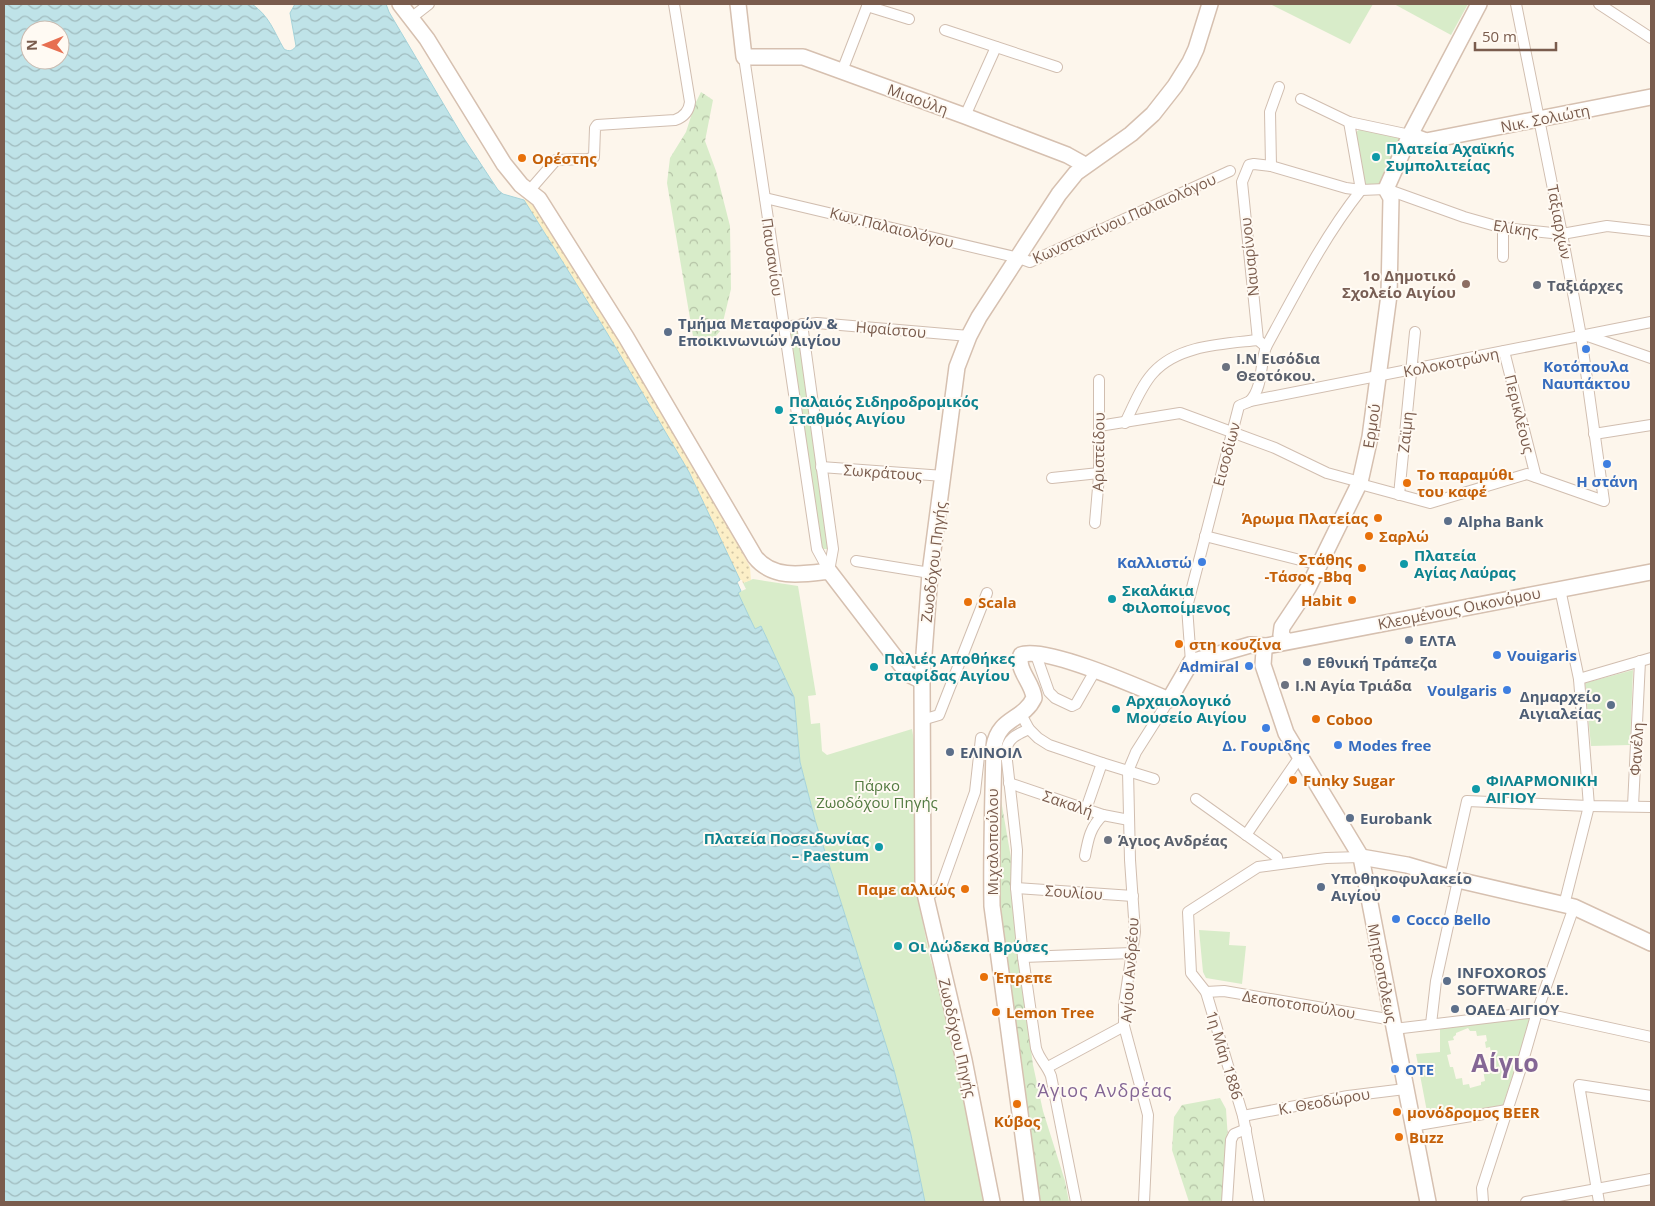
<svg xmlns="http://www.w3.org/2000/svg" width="1655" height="1206" font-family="'Open Sans',sans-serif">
  <defs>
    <pattern id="forest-crowns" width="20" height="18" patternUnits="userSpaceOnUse" patternTransform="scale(1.25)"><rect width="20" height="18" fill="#d8ecc9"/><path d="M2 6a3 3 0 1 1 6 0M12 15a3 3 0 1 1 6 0" fill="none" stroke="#b4c2a5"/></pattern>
    <pattern id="sand-dots" width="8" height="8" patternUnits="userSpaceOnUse" patternTransform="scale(1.25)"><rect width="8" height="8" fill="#fcefc7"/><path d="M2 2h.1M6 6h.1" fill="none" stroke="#d1c5a4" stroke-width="1.8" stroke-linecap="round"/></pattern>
    <pattern id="water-waves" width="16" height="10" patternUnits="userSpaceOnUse" patternTransform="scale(1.25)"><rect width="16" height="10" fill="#bfe3e8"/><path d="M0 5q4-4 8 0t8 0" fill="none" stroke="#a0bbbe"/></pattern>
  </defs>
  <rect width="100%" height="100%" fill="#fdf6ec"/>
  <g fill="#d8ecc9" fill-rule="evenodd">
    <polygon points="1270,4 1373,4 1350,44"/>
    <polygon points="1394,4 1468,4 1451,35"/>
    <polygon points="1360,129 1403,135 1380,184 1364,184 1355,133"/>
    <polygon points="802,324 833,549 817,549 783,327"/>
    <polygon points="753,579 798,586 816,695 808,696 811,724 820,723 822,751 827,755 912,729 914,741 917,883 921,913 929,954 945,1008 985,1202 925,1202 911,1135 894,1070 815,820 800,762 794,697 761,626 755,629 737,593 746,589 743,583"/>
    <polygon points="1633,670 1630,745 1591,746 1585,683"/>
    <polygon points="1199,930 1230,932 1229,945 1246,946 1242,984 1206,978 1203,972"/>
    <path d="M1532,1017l-29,88 -75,12 -12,-63 24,-2v-26zM1468,1028l2,3h6l1,5 9,-1 1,6 -2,1 1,6 4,-1 2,12 -4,1 4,12 -5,2 -1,-4h-3l2,11 -4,1v3l-11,3 -1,-4 -6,1 -1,-7 -6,1 -3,-12h-3l-3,-12 4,-1 -3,-13 6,-1 -1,-3 3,-2v-2z"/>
  </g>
  <g fill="url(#forest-crowns)">
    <polygon points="701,92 713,100 705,141 716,171 730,226 731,289 721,330 708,345 693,336 667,183 670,158 686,132 695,104"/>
    <polygon points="996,800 1001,800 1011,858 1013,913 1033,1065 1043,1111 1065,1181 1069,1202 1037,1202 1030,1156 1022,1069 996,904"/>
    <polygon points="1220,1098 1226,1109 1228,1140 1223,1202 1189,1202 1172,1150 1174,1117 1182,1105"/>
  </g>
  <path fill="url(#sand-dots)" d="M528,197c84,117 154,244 222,370l1,13 -8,3 -1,-3h-2l-51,-108 -82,-139 -83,-133z"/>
  <path fill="url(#water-waves)" stroke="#a5d3da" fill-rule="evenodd" d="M4,4h248c18,13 21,26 32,45 5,3 9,2 12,-3l-6,-33 5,-9h91l3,8 74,125 35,53 5,4 21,6 83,133 82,139 51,108 -3,2 4,9 -3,2 17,36 6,-3 33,71 6,65 15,58 79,250 17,65 14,67h-921zM30,30h30v30h-30z"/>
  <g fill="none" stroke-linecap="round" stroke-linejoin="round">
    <g stroke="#d1beb0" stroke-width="12">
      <g id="street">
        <polyline points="1599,4 1651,38"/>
        <polyline points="867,6 909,19"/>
        <polyline points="411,18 429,4"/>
        <polyline points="945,30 1057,67"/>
        <polyline points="744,57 817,549 829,571"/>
        <polyline points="842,71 868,4"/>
        <polyline points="1301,99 1349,122"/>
        <polyline points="965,116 996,47"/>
        <polyline points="1271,166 1270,112 1279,87"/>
        <polyline points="1361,190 1349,122 1410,135"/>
        <path d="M529,191l27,-31 32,-1 6,-2 1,-29 2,-3 78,-5c9,-3 14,-9 15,-18l-16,-98"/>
        <polyline points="765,198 1019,258 1030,262 1230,171"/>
        <polyline points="1503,257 1503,228"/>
        <polyline points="802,324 833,549 829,571"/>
        <polyline points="783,327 817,323 969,336"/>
        <polyline points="1585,335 1651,358"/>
        <polyline points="1266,347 1258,340 1242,182 1249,165 1254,164 1271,166 1346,188 1361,190 1386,189 1464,217 1503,228 1562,234 1607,226 1651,231"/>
        <polyline points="1504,351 1536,477"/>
        <polyline points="1250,401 1651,322"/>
        <path d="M1125,423c8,-16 16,-37 28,-50 25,-28 70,-29 105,-33"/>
        <polyline points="1099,426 1180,413 1275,448 1327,473 1360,482"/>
        <polyline points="1594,434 1651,425"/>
        <polyline points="821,467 944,476"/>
        <polyline points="1052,478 1099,473"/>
        <polyline points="1360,484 1430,503 1527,474 1604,501 1581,336 1562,234 1516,4"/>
        <polyline points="1399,495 1415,332"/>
        <polyline points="1095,523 1099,476 1099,380"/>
        <polyline points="1205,536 1320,565"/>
        <polyline points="856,561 930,573"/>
        <polyline points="1560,589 1579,679 1589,806 1564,905"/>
        <polyline points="1036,655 1049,692 1055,698 1072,706 1076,704 1096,669"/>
        <path d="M1191,662l-4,-55 52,-201c3,-2 8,-3 11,-5 13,-13 10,-38 16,-54 29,-53 57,-109 95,-157"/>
        <polyline points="1579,679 1651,658"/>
        <polyline points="1021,714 1029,729 1038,738 1049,745 1102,763 1154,779"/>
        <polyline points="922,720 939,715 987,593"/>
        <path d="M1029,729c-11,5 -22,9 -23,23l11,98 -1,38 7,69 13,91c3,11 11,17 15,28l25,126"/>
        <polyline points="1009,783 1103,815 1129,820"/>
        <polyline points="1196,799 1277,857 1278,864"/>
        <polyline points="1633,806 1640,661"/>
        <polyline points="1086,809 1102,763"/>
        <polyline points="1246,835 1299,758"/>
        <path d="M1085,856c3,-16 5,-29 18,-41"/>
        <polyline points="1450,877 1467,801 1589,806 1651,807"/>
        <polyline points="1016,888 1133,896"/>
        <polyline points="926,897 941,887 975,792 981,738"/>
        <polyline points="1023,957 1132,953"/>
        <polyline points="1206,992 1224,991 1393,1020"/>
        <polyline points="1431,1024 1436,981 1458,880"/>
        <polyline points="1394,1029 1537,1012 1651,1037"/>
        <polyline points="1048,1067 1124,1026"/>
        <polyline points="1243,1116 1348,1096 1405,1089"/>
        <polyline points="1412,1126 1507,1110"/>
        <polyline points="1144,1202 1148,1115 1124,1026 1124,1005 1135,932 1130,860 1128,771 1136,752 1169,700"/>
        <polyline points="1227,1202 1231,1140 1234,1134 1246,1129"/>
        <polyline points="1259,1202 1243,1116 1206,992 1191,973 1188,912 1258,867 1326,858 1361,857"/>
        <polyline points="1483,1202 1482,1188 1520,1071 1537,1012 1574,907"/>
        <polyline points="1526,1202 1651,1179"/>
        <polyline points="1599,1202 1579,1085 1651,1096"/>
      </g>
    </g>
    <g stroke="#d6c0b0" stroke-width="18">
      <g id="secondary">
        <path d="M400,4l27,35 77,125 17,21 18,14 87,138 129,220c18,23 49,17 74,14l79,103 14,7"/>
        <polyline points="738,4 744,57 803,57 965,116 1067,155 1085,165"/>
        <polyline points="1410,135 1426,141 1651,97"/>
        <polyline points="1287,641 1281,635 1282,627 1308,588 1360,482 1370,437 1389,295 1391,198 1386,189 1410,135 1479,4"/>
        <polyline points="1266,646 1264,651 1263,665 1286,733 1361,857 1428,1202"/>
        <polyline points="1361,857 1407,865 1458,880 1574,907 1651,943"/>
        <polyline points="992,1202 964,1060 923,885 922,681 930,573 957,367 969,336 979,317 1059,194 1076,173 1131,134 1153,114 1175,86 1190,62 1196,49 1210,4"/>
        <path d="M1032,1202l-40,-296c-1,-54 1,-107 2,-160 5,-29 29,-25 40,-48 -1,-15 -18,-28 -13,-43 23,-10 122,34 148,45l22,-38 59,-17 16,1 385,-74"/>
      </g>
    </g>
    <use href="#street" stroke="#fff" stroke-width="10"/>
    <use href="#secondary" stroke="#fff" stroke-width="15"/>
  </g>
  <g fill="#0f9aa8" stroke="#fffaf3" stroke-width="2">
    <circle cx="1376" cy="157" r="5"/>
    <circle cx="779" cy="410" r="5"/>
    <circle cx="1404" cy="564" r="5"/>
    <circle cx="1112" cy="599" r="5"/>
    <circle cx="874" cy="667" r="5"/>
    <circle cx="1116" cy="709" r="5"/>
    <circle cx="1476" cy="789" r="5"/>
    <circle cx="879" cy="847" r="5"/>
    <circle cx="898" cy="946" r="5"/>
  </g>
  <g fill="#e8710a" stroke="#fffaf3" stroke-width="2">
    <circle cx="522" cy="158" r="5"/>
    <circle cx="1407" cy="483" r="5"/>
    <circle cx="1378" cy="518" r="5"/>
    <circle cx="1369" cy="536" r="5"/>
    <circle cx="1362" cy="568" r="5"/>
    <circle cx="1352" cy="600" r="5"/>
    <circle cx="968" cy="602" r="5"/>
    <circle cx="1179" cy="644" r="5"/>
    <circle cx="1316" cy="719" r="5"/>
    <circle cx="1293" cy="780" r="5"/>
    <circle cx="965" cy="889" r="5"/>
    <circle cx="984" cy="977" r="5"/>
    <circle cx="996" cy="1012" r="5"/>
    <circle cx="1017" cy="1104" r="5"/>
    <circle cx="1397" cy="1112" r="5"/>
    <circle cx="1399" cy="1137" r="5"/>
  </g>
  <circle fill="#8d6e63" stroke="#fffaf3" stroke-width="2" cx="1466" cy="284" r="5"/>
  <g fill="#6b7280" stroke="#fffaf3" stroke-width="2">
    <circle cx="1537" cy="285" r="5"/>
    <circle cx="1226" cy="367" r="5"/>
    <circle cx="1285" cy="685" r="5"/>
    <circle cx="1108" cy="840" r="5"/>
  </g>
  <g fill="#5c6f8a" stroke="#fffaf3" stroke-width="2">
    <circle cx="668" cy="332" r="5"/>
    <circle cx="1448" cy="521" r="5"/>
    <circle cx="1409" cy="640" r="5"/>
    <circle cx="1307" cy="662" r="5"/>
    <circle cx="1611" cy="705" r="5"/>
    <circle cx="950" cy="752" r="5"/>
    <circle cx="1350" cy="818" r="5"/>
    <circle cx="1321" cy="887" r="5"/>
    <circle cx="1447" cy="981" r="5"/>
    <circle cx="1455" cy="1009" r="5"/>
  </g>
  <g fill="#3f7fe0" stroke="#fffaf3" stroke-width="2">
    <circle cx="1586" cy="349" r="5"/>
    <circle cx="1607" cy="464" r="5"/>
    <circle cx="1202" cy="562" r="5"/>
    <circle cx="1497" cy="655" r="5"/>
    <circle cx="1249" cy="666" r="5"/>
    <circle cx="1507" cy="690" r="5"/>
    <circle cx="1266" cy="728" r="5"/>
    <circle cx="1338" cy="745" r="5"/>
    <circle cx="1396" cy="919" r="5"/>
    <circle cx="1395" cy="1069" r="5"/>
  </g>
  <g text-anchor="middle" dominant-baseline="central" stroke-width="4" stroke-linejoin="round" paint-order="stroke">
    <g font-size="15" fill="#7a5c4d" stroke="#fffaf3">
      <text transform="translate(918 99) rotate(20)">Μιαούλη</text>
      <text transform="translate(1545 118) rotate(-11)">Νικ. Σολιώτη</text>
      <text transform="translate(1124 218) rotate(-24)">Κωνσταντίνου Παλαιολόγου</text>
      <text transform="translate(1560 222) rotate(79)">Ταξιαρχών</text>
      <text transform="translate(892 227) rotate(14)">Κων.Παλαιολόγου</text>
      <text transform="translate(1516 228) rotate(9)">Ελίκης</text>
      <text transform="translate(773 257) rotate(82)">Παυσανίου</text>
      <text transform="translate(1249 257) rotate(-96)">Ναυαρίνου</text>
      <text transform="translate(891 329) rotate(5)">Ηφαίστου</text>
      <text transform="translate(1451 362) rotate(-11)">Κολοκοτρώνη</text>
      <text transform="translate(1520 414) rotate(76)">Περικλέους</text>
      <text transform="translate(1371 426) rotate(-81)">Ερμού</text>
      <text transform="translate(1405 432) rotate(-84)">Ζαϊμη</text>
      <text transform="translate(1098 452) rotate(-89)">Αριστείδου</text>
      <text transform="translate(1226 454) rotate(-75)">Εισοδίων</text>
      <text transform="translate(883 472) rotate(4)">Σωκράτους</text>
      <text transform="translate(933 562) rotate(-83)">Ζωοδόχου Πηγής</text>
      <text transform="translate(1459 608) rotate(-11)">Κλεομένους Οικονόμου</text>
      <text transform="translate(1636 749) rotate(-87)">Φανέλη</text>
      <text transform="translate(1068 803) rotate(19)">Σακαλή</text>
      <text transform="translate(992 842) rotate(-90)">Μιχαλοπούλου</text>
      <text transform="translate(1074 892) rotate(4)">Σουλίου</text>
      <text transform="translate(1129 970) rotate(-86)">Αγίου Ανδρέου</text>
      <text transform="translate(1383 973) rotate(79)">Μητροπόλεως</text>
      <text transform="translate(1299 1004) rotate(9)">Δεσποτοπούλου</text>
      <text transform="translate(958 1038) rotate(77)">Ζωοδόχου Πηγής</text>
      <text transform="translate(1225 1055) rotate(73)">1η Μάη 1886</text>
      <text transform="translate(1324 1101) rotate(-10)">Κ. Θεοδώρου</text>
    </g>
    <g font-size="15" font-weight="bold" fill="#0d838f" stroke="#fffaf3" text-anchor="start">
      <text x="1386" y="148">Πλατεία Αχαϊκής<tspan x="1386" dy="17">Συμπολιτείας</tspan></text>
      <text x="789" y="401">Παλαιός Σιδηροδρομικός<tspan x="789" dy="17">Σταθμός Αιγίου</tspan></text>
      <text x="1414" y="555">Πλατεία<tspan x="1414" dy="17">Αγίας Λαύρας</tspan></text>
      <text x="1122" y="590">Σκαλάκια<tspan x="1122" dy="17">Φιλοποίμενος</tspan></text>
      <text x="884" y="658">Παλιές Αποθήκες<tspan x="884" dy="17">σταφίδας Αιγίου</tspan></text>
      <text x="1126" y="700">Αρχαιολογικό<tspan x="1126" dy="17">Μουσείο Αιγίου</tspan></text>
      <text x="1486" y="780">ΦΙΛΑΡΜΟΝΙΚΗ<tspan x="1486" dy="17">ΑΙΓΙΟΥ</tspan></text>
      <text x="869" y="838" text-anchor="end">Πλατεία Ποσειδωνίας<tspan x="869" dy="17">– Paestum</tspan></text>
      <text x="908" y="946">Οι Δώδεκα Βρύσες</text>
    </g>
    <g font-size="15" font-weight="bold" fill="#c56008" stroke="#fffaf3" text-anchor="start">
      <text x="532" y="158">Ορέστης</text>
      <text x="1417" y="474">Το παραμύθι<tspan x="1417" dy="17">του καφέ</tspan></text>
      <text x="1368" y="518" text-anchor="end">Άρωμα Πλατείας</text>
      <text x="1379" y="536">Σαρλώ</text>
      <text x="1352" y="559" text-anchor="end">Στάθης<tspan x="1352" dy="17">-Τάσος -Bbq</tspan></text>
      <text x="1342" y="600" text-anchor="end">Habit</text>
      <text x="978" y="602">Scala</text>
      <text x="1189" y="644">στη κουζίνα</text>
      <text x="1326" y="719">Coboo</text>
      <text x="1303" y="780">Funky Sugar</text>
      <text x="955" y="889" text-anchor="end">Παμε αλλιώς</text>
      <text x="994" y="977">Έπρεπε</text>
      <text x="1006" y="1012">Lemon Tree</text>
      <text x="1407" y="1112">μονόδρομος BEER</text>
      <text x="1017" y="1121" text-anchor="middle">Κύβος</text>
      <text x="1409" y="1137">Buzz</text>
    </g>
    <g font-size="15" font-weight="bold" fill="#785e54" stroke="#fffaf3" text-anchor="end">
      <text x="1456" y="275">1o Δημοτικό<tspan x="1456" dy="17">Σχολείο Αιγίου</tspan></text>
    </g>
    <g font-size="15" font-weight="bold" fill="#5b616d" stroke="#fffaf3" text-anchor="start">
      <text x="1547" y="285">Ταξιάρχες</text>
      <text x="1236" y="358">Ι.Ν Εισόδια<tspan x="1236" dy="17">Θεοτόκου.</tspan></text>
      <text x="1295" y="685">Ι.Ν Αγία Τριάδα</text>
      <text x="1118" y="840">Άγιος Ανδρέας</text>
    </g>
    <g font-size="15" font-weight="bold" fill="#4e5e75" stroke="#fffaf3" text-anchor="start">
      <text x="678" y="323">Τμήμα Μεταφορών &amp;<tspan x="678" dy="17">Εποικινωνιών Αιγίου</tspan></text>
      <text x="1458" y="521">Alpha Bank</text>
      <text x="1419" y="640">ΕΛΤΑ</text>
      <text x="1317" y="662">Εθνική Τράπεζα</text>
      <text x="1601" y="696" text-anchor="end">Δημαρχείο<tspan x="1601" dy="17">Αιγιαλείας</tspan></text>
      <text x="960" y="752">ΕΛΙΝΟΙΛ</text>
      <text x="1360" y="818">Eurobank</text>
      <text x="1331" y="878">Υποθηκοφυλακείο<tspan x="1331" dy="17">Αιγίου</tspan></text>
      <text x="1457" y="972">INFOXOROS<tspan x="1457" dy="17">SOFTWARE A.E.</tspan></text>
      <text x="1465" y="1009">ΟΑΕΔ ΑΙΓΙΟΥ</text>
    </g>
    <g font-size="15" font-weight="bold" fill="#366cbe" stroke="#fffaf3" text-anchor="start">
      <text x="1586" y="366" text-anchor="middle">Κοτόπουλα<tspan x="1586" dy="17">Ναυπάκτου</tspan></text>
      <text x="1607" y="481" text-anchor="middle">Η στάνη</text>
      <text x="1192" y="562" text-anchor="end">Καλλιστώ</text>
      <text x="1507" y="655">Vouigaris</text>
      <text x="1239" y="666" text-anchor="end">Admiral</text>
      <text x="1497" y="690" text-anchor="end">Voulgaris</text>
      <text x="1266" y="745" text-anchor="middle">Δ. Γουριδης</text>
      <text x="1348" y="745">Modes free</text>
      <text x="1406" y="919">Cocco Bello</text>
      <text x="1405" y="1069">ΟΤΕ</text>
    </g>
    <g font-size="15" fill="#537a41" stroke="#fffaf3">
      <text x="877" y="785">Πάρκο<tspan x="877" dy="17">Ζωοδόχου Πηγής</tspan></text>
    </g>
    <g font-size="18" letter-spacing="1" fill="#846695" stroke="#fffaf3">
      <text x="1105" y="1090">Άγιος Ανδρέας</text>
    </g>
    <g font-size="25" font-weight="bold" fill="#846695" stroke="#fffaf3">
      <text x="1505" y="1062">Αίγιο</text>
    </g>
  </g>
  <rect width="1655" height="1206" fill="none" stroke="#7a5c4d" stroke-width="10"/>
  <g transform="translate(45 45) rotate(269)"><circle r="24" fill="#fffaf3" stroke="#cabbb1"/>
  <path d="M0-4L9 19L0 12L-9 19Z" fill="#e76f51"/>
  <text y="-8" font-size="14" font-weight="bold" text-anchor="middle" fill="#7a5c4d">N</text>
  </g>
  <path d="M1475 42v8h81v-8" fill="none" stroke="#7a5c4d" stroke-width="2.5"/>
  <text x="1482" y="42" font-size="15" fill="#7a5c4d" stroke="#fffaf3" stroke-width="4" paint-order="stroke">50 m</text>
</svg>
